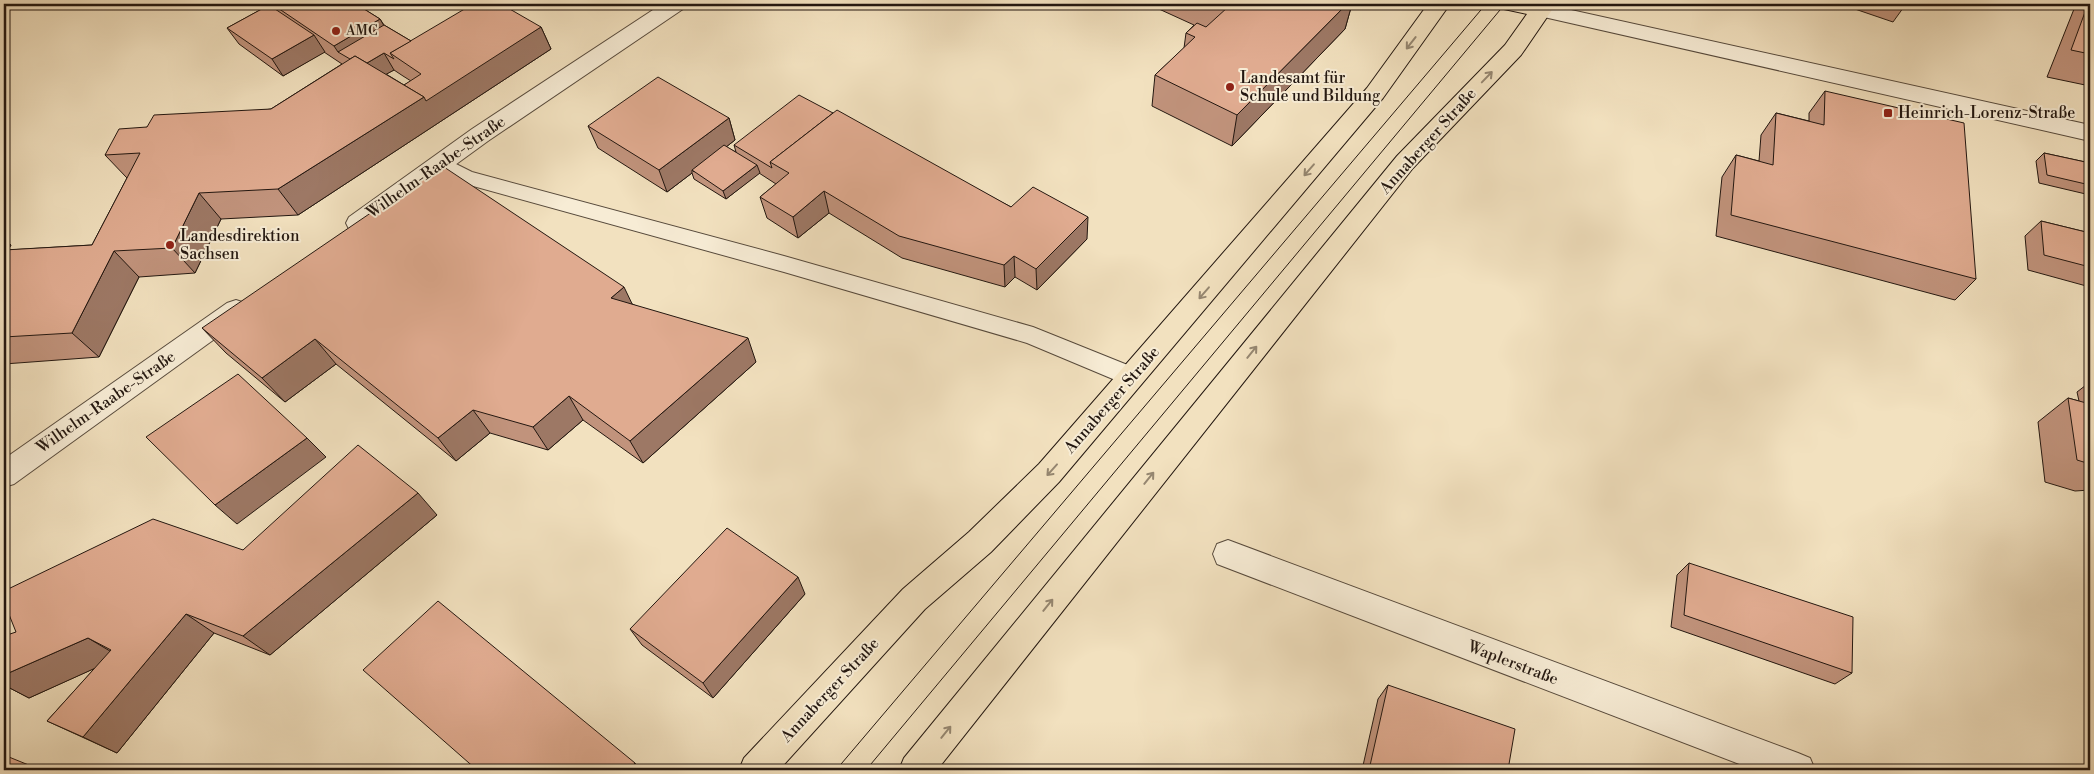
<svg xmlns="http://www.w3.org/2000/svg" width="2094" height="774" font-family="'Libre Bodoni',serif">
  <rect width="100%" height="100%" fill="#f2e1bf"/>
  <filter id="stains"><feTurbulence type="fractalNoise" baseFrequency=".004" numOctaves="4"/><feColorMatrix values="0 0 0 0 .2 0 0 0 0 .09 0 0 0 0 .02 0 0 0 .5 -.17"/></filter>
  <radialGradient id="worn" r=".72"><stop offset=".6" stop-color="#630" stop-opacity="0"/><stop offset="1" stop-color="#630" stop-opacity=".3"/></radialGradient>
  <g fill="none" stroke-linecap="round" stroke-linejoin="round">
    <g stroke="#574a3c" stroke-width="2">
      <polygon id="service" points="440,156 472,172 784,256 1033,327 1140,370 1144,377 1140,384 1132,387 1027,343 784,272 455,181 433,168 430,163 433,158"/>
    </g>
    <g stroke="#574a3c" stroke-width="2">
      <g id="minor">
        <polygon points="662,4 687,4 683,9 488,141 367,229 358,232 349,229 346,223 349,217 472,129"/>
        <polygon points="236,300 245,303 249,310 245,317 14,484 4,487 4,459 227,303"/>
        <polygon points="1228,540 1798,753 1810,758 1815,770 1755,770 1217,564 1213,554 1217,544"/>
      </g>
    </g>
    <g stroke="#574a3c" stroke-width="2">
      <polygon id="tertiary" points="1544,4 2090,125 2090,141 1535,15 1531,10 1535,5"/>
    </g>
    <g stroke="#231710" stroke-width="2">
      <g id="primary">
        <polygon points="1428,4 1450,4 1383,98 1059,482 991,552 925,609 779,770 739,770 744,758 903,589 969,532 1039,464 1367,88"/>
        <polygon points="1500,4 1556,4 1521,55 1413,168 937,770 899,770 904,758 1397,156 1505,45 1527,14 1504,9"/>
      </g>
    </g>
    <use href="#service" fill="#f7ecd5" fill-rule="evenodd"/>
    <use href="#minor" fill="#f7ecd5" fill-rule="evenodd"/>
    <use href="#tertiary" fill="#f7ecd5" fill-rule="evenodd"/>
    <use href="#primary" fill="#f2e1bf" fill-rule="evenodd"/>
    <g stroke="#231710" stroke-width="1">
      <polyline points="836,770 1486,4"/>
      <polyline points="866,770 1505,4"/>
    </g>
  </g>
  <g fill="#c1937c" stroke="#231710" fill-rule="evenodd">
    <path d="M254,4h102l24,15 4,6 27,16 130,-14 10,22 -253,166 -77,4 -26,54 -56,4 -40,80 -95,7v-126l7,7 -3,5 84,-5 35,-67 -22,-23 42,-28 124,-18 71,-45 -18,-12 -41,24 -44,-32 -12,-16 35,-19zM394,70l9,6 8,5 -7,4 -18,-11z"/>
    <polygon points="1148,4 1352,4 1345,29 1232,146 1152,106 1155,75 1184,48 1186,33 1194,25"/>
    <polygon points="1850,4 1906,4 1893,22 1849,7"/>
    <polygon points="2076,4 2090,4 2090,86 2047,77"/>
    <polygon points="1825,91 1976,279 1955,300 1716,236 1722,177 1736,155 1759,161 1761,135 1776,113 1809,121 1809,113"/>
    <polygon points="833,113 1011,207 1087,239 1037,290 1015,277 1005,287 902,258 829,213 798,238 767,218 760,197 776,184 759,173 726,199 694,179 692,173 667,192 598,148 588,126 729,118 735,140 726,147 736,152 734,145"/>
    <polygon points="2044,153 2090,163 2090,195 2039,183 2036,161"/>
    <polygon points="2041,221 2090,233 2090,287 2028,270 2025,236"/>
    <polygon points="632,304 756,362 643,463 583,420 548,450 490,433 456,461 336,364 285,402 226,353 202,328"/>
    <polygon points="2090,382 2090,490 2075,491 2045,482 2038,422 2068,398 2079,401 2077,392"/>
    <polygon points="437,515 270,655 214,633 117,753 47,721 95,668 29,698 4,685 243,550"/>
    <polygon points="1689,563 1852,673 1835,684 1671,627 1677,575"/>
    <polygon points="805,594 713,698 642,645 630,629"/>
    <polygon points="1388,685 1508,770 1362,770 1378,699"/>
    <polygon points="1575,765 1590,770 1568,770"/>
  </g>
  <g fill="#9d7865" stroke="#231710">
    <polygon points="1347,4 1352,4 1345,29 1232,146 1237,115"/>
    <polygon points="380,19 393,41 338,52 334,46"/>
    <polygon points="541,27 551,49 298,215 278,189 424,97"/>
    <polygon points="314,35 325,52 283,76 272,59"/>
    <polygon points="384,53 394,70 372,82 362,66"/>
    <polygon points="729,118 735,140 694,172 692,170 692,173 667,192 659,170"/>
    <polygon points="757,165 760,173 726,199 723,191"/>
    <polygon points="824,191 829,213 798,238 793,217"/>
    <polygon points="199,193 221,219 195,273 172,248"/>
    <polygon points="1088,217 1087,239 1037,290 1036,269"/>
    <polygon points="4,238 11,245 4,257"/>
    <polygon points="114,251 139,277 99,357 72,333"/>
    <polygon points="1014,256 1015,277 1005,287 1004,265"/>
    <polygon points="624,287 636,312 611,298"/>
    <polygon points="748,338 756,362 643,463 630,441"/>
    <polygon points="315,339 336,364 285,402 262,378"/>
    <polygon points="569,396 583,420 548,450 533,427"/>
    <polygon points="473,410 490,433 456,461 438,438"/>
    <polygon points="307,438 326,457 237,524 215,505"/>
    <polygon points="418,493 437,515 270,655 243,636"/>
    <polygon points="798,577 805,594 713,698 703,683"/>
    <polygon points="186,614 214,633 117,753 83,737"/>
    <polygon points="88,638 120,657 29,698 4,685 4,675"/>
    <polygon points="635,763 642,770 628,770"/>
  </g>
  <g fill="#e0ab90" stroke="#231710">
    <polygon points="272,4 356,4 380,19 334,46"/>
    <polygon points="473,4 501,4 541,27 426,101 424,97 404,85 421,74 390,53"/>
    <polygon points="1220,4 1347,4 1237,115 1155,75 1195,37 1186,33 1197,23 1206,27 1228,7"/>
    <polygon points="2088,4 2090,4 2090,54 2071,50"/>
    <polygon points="269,5 314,35 272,59 227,28"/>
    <polygon points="384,25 411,41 390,53 394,59 384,53 367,63 355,56 350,59 338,52"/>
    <polygon points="355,56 424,97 278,189 199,193 172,248 114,251 72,333 4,337 4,250 92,245 140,153 105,155 119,129 147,127 154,115 271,109"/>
    <polygon points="658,77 729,118 659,170 588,126"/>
    <polygon points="1825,91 1964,123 1976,279 1731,215 1736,155 1773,165 1776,113 1824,125"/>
    <polygon points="799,95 833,113 770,162 772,168 734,145"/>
    <polygon points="837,110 1011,207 1033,187 1088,217 1036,269 1014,256 1004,265 899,236 824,191 793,217 760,197 789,173 770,162"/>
    <polygon points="724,145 757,165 723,191 692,170"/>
    <polygon points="2044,153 2090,163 2090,185 2047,175"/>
    <polygon points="441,165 624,287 611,298 748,338 630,441 569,396 533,427 473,410 438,438 315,339 262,378 202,328"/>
    <polygon points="2041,221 2090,233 2090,267 2044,255"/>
    <polygon points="238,374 307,438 215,505 146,437"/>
    <polygon points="2068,398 2090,404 2090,464 2077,460"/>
    <polygon points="358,445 418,493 243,636 186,614 83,737 47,721 111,650 88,638 4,675 4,636 16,632 4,602 4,591 153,519 243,550"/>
    <polygon points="727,528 798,577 703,683 630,629"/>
    <polygon points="1689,563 1853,617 1852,673 1684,615"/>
    <polygon points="438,601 635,763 628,770 477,770 363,670"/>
    <polygon points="1388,685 1515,729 1508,770 1369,770"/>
    <polygon points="4,755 41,770 4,770"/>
    <polygon points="1575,765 1590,770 1574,770"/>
  </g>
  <defs><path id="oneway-shaft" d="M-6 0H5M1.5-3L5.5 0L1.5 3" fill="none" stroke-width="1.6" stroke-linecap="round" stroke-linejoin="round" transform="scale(1.25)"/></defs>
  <g stroke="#958670">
    <use href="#oneway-shaft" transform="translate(1411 43) rotate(128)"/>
    <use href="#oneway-shaft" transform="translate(1487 77) rotate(-46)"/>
    <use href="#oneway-shaft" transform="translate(1309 170) rotate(131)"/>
    <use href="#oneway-shaft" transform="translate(1204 293) rotate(131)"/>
    <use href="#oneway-shaft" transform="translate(1252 352) rotate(-51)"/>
    <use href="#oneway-shaft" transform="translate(1052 470) rotate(132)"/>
    <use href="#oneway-shaft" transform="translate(1149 478) rotate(-51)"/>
    <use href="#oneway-shaft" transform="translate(1048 605) rotate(-51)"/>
    <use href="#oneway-shaft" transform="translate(946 732) rotate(-51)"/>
  </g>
  <g fill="#8f2418" stroke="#f7ecd5" stroke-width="2">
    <circle cx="336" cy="31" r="5"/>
    <circle cx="1230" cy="87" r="5"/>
    <rect x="1883" y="108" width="10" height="10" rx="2.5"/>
    <circle cx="170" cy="245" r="5"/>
  </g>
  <g text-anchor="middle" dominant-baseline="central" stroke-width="4" stroke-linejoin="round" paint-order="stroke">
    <g font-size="14" fill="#231710" stroke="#f7ecd5" text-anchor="start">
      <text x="346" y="31">AMC</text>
    </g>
    <g font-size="16" fill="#231710" stroke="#f7ecd5" text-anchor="start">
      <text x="1240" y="78">Landesamt für<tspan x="1240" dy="18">Schule und Bildung</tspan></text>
      <text x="1898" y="113">Heinrich-Lorenz-Straße</text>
      <text x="180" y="236">Landesdirektion<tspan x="180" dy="18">Sachsen</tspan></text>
    </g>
    <g font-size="16" fill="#231710" stroke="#f7ecd5">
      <text transform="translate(1428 141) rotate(-48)">Annaberger Straße</text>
      <text transform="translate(436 167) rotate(-35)">Wilhelm-Raabe-Straße</text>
      <text transform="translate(1112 400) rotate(-49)">Annaberger Straße</text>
      <text transform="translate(106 402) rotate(-35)">Wilhelm-Raabe-Straße</text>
      <text transform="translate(1513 663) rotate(21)">Waplerstraße</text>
      <text transform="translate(830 690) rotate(-47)">Annaberger Straße</text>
    </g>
  </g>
  <rect width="2094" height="774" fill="none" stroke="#f2e1bf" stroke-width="20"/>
  <rect x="5" y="5" width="2084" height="764" fill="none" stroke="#231710" stroke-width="2.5"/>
  <rect x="10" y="10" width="2074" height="754" fill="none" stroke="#231710"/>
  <rect width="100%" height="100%" filter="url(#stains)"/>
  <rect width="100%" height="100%" fill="url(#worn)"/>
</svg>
